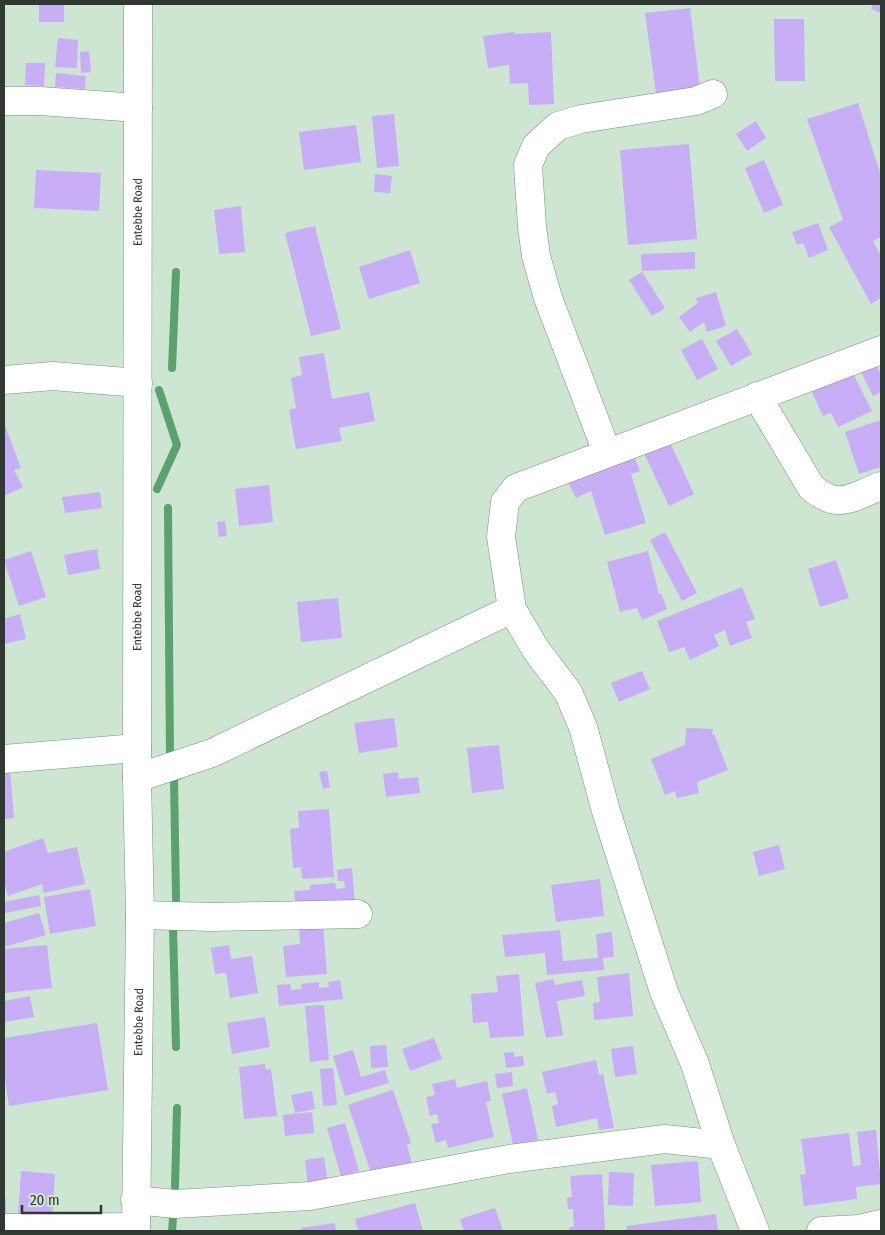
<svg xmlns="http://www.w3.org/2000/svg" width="885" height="1235" font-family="'Fira Sans Condensed',sans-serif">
  <rect width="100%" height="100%" fill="#cde6d1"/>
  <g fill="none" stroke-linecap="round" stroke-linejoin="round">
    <g stroke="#5ca26c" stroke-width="8">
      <polyline points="172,368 176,272"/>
      <polyline points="157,489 177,445 159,390"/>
      <polyline points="168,508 170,757 174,756"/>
      <polyline points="176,899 174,778 180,775"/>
      <polyline points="173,926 176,1047"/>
      <polyline points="175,1187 177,1108"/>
      <polyline points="172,1231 173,1218"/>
    </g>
  </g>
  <g fill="#c8adf7">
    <rect x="39" y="4" width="25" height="18"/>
    <polygon points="873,4 881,4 881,13 871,9"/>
    <polygon points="690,8 700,88 656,94 645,13"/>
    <polygon points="774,19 804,19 805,81 775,81"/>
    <polygon points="514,32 515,34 551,32 554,104 529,105 528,83 510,84 509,65 488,68 483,36"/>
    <polygon points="58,38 78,40 77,68 55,67"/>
    <polygon points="89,51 91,72 81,73 80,52"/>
    <polygon points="26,63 45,63 44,86 25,85"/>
    <polygon points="56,73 86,76 85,89 55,87"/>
    <polygon points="858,103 881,176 881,237 873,241 881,256 881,298 871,304 829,227 843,220 807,119"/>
    <polygon points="394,114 399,166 377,168 372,116"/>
    <polygon points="756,121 766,138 747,151 736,134"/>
    <polygon points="356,125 361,162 304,170 299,132"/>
    <polygon points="689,144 697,239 628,245 620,150"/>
    <polygon points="764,160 783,205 764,213 745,168"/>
    <polygon points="36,170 101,173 99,211 34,208"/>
    <polygon points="375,174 392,176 390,193 374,192"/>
    <polygon points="241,206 245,252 219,254 214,210"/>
    <polygon points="818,223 828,250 809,258 803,243 797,245 792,232"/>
    <polygon points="315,226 341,329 311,336 285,233"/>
    <polygon points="410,250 420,283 369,299 359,267"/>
    <polygon points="695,252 695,269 642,271 641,254"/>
    <polygon points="642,272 665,308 652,316 629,280"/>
    <polygon points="716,292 726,326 707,332 704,322 690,332 679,317 698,303 696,298"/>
    <polygon points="737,329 752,354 731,366 716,341"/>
    <polygon points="702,339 718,369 697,380 681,350"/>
    <polygon points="324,353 332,399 369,392 375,421 339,428 342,441 296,449 289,410 296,408 291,378 302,375 299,357"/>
    <polygon points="871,355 881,375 881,392 873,396 856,362"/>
    <polygon points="847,361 872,411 838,427 831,413 823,416 812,392 818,389 812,378"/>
    <polygon points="881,420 881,467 859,474 845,432"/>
    <polygon points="4,423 21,468 14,470 23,487 4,496"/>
    <polygon points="667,436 694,494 669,506 641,447"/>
    <polygon points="633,453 640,471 631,474 646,523 605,535 591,491 576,498 568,482"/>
    <polygon points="269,485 273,522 239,526 235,489"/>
    <polygon points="100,492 102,508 65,513 62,497"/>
    <polygon points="225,521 227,536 219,537 217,522"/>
    <polygon points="665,532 697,593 682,601 650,540"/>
    <polygon points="97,549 100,569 68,575 64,555"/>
    <polygon points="31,551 46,597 19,606 4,560"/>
    <polygon points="648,551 659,594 661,593 667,609 642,620 637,608 620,612 607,562"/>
    <polygon points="836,560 849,598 820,607 808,569"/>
    <polygon points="742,587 755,619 746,622 752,638 730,646 725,630 714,635 719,646 690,660 684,647 669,652 657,621"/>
    <polygon points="338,598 342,638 301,642 297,602"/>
    <polygon points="20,614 26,639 4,644 4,619"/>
    <polygon points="642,671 650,689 619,702 611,683"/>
    <polygon points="394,718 398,747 359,753 354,723"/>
    <polygon points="686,728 713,729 712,735 714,734 728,770 697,782 699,793 677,798 675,791 665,795 651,759 685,745"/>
    <polygon points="499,745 504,789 472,793 467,748"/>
    <polygon points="4,769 10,769 14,818 4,819"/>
    <polygon points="327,771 330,787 323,789 319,772"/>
    <polygon points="398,772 399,779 418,777 420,793 386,797 383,774"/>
    <polygon points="329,809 334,877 302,879 301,867 293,868 290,829 299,828 298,811"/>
    <polygon points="43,838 48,853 77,847 85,884 44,893 42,884 8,896 4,882 4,852"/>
    <polygon points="779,845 785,869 759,876 753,852"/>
    <polygon points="352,868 355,904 296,909 294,891 310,890 310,885 335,883 336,889 345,888 344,881 338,881 337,870"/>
    <polygon points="600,879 604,916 556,922 551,885"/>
    <polygon points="90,889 96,926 50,934 44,897"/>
    <polygon points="39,895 41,906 4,913 4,902"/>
    <polygon points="39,913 46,935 4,947 4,923"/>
    <polygon points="323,925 327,974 286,977 283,946 300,944 299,928"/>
    <polygon points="560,930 563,961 598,958 596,934 612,932 614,957 603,958 604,970 547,975 545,953 505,957 502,935"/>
    <polygon points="47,945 52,988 4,993 4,949"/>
    <polygon points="229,945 231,959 252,956 258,993 230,998 226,973 215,974 211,948"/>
    <polygon points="629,973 633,1016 594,1020 593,1003 600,1002 597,977"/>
    <polygon points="519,974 524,1036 490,1038 488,1022 473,1023 471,994 498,992 496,976"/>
    <polygon points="553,979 555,985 582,980 585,996 557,1001 563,1035 546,1038 535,983"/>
    <polygon points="340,980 343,999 279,1006 277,985 290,984 291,990 302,989 301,984 319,982 319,988 329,987 328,982"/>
    <polygon points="30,996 34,1017 4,1022 4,1001"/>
    <polygon points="324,1005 329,1060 310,1062 305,1006"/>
    <polygon points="265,1017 270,1047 232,1054 227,1023"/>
    <polygon points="97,1023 108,1090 9,1106 4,1073 4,1038"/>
    <polygon points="434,1038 442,1059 410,1071 402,1049"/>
    <polygon points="386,1045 388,1067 371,1068 370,1046"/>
    <polygon points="633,1046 637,1074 615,1077 611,1049"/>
    <polygon points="353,1050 361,1077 385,1070 389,1083 345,1096 333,1056"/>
    <polygon points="514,1052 514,1057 523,1056 524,1066 506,1068 504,1053"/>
    <polygon points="596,1060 599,1075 603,1074 614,1128 599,1130 597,1118 556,1127 552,1106 558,1104 555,1092 547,1094 542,1072"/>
    <polygon points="265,1064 266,1070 271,1069 277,1116 244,1119 239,1067"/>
    <polygon points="333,1068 337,1105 323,1106 320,1069"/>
    <polygon points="512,1072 513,1086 497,1088 495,1074"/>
    <polygon points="455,1079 457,1088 487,1081 491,1101 486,1102 494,1137 448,1148 446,1140 436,1143 431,1124 439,1123 437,1114 430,1116 426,1097 435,1095 432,1084"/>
    <polygon points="527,1088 538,1140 513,1145 502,1094"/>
    <polygon points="393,1090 411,1143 407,1145 413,1167 373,1179 348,1105"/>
    <polygon points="312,1091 315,1109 295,1113 291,1095"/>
    <polygon points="312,1112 314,1133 285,1136 283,1115"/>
    <polygon points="345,1123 359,1171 341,1176 327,1128"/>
    <polygon points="876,1130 881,1184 856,1187 857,1199 804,1206 800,1175 806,1174 801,1139 849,1133 853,1166 861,1165 857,1132"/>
    <polygon points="324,1157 328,1184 308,1187 305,1160"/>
    <polygon points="698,1161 701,1202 655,1206 651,1165"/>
    <polygon points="21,1171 55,1174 52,1218 18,1216"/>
    <polygon points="609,1172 634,1173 633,1206 608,1205"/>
    <polygon points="602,1174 605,1231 570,1231 569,1227 574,1227 573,1209 568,1209 567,1198 572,1197 570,1176"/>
    <polygon points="4,1186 7,1216 4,1217"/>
    <polygon points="415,1203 423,1231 358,1231 355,1219"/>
    <polygon points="495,1208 503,1231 464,1231 460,1219"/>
    <polygon points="716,1214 718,1231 627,1231 626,1226"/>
    <polygon points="335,1223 336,1231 302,1231 301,1228"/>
  </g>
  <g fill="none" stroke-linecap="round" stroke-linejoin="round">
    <g stroke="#79907c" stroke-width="29">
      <g id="minor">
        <polyline points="4,101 40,101 138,108"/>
        <polyline points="4,380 53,376 138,383"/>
        <path d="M757,396l54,91c28,24 40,10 70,-1"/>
        <polyline points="607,452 548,298 536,256 532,227 528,165 536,146 558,126 581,119 696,101 713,94"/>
        <polyline points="4,759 137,748"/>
        <polyline points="137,778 212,753 512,609"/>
        <polyline points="140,915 212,917 358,914"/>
        <polyline points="135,1200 175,1204 310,1196 509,1159 602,1147 665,1139 721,1145"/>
        <polyline points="4,1228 135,1227"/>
        <polyline points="755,1231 721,1145 695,1064 664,992 606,811 583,727 568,692 536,650 512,609 501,537 505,502 516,488 881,350"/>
        <polyline points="821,1231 859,1229 881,1224"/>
      </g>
    </g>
    <g stroke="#79907c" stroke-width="29">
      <g id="major">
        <path id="s1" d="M136,1231l4,-316 -3,-137 1,-774"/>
      </g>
    </g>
    <use href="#minor" stroke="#fff" stroke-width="28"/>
    <use href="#major" stroke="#fff" stroke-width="28"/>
  </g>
  <g text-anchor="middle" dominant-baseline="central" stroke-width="4" stroke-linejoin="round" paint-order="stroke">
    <g font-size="12" fill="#2f3931" stroke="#cde6d1">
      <text stroke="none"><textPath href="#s1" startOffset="1019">Entebbe Road</textPath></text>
      <text stroke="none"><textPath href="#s1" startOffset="614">Entebbe Road</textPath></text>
      <text stroke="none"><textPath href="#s1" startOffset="209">Entebbe Road</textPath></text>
    </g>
  </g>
  <rect width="885" height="1235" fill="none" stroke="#2f3931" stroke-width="10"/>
  <path d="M22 1205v8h79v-8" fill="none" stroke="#2f3931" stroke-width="2.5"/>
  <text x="30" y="1205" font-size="15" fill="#2f3931" stroke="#cde6d1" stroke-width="4" paint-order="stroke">20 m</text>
</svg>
